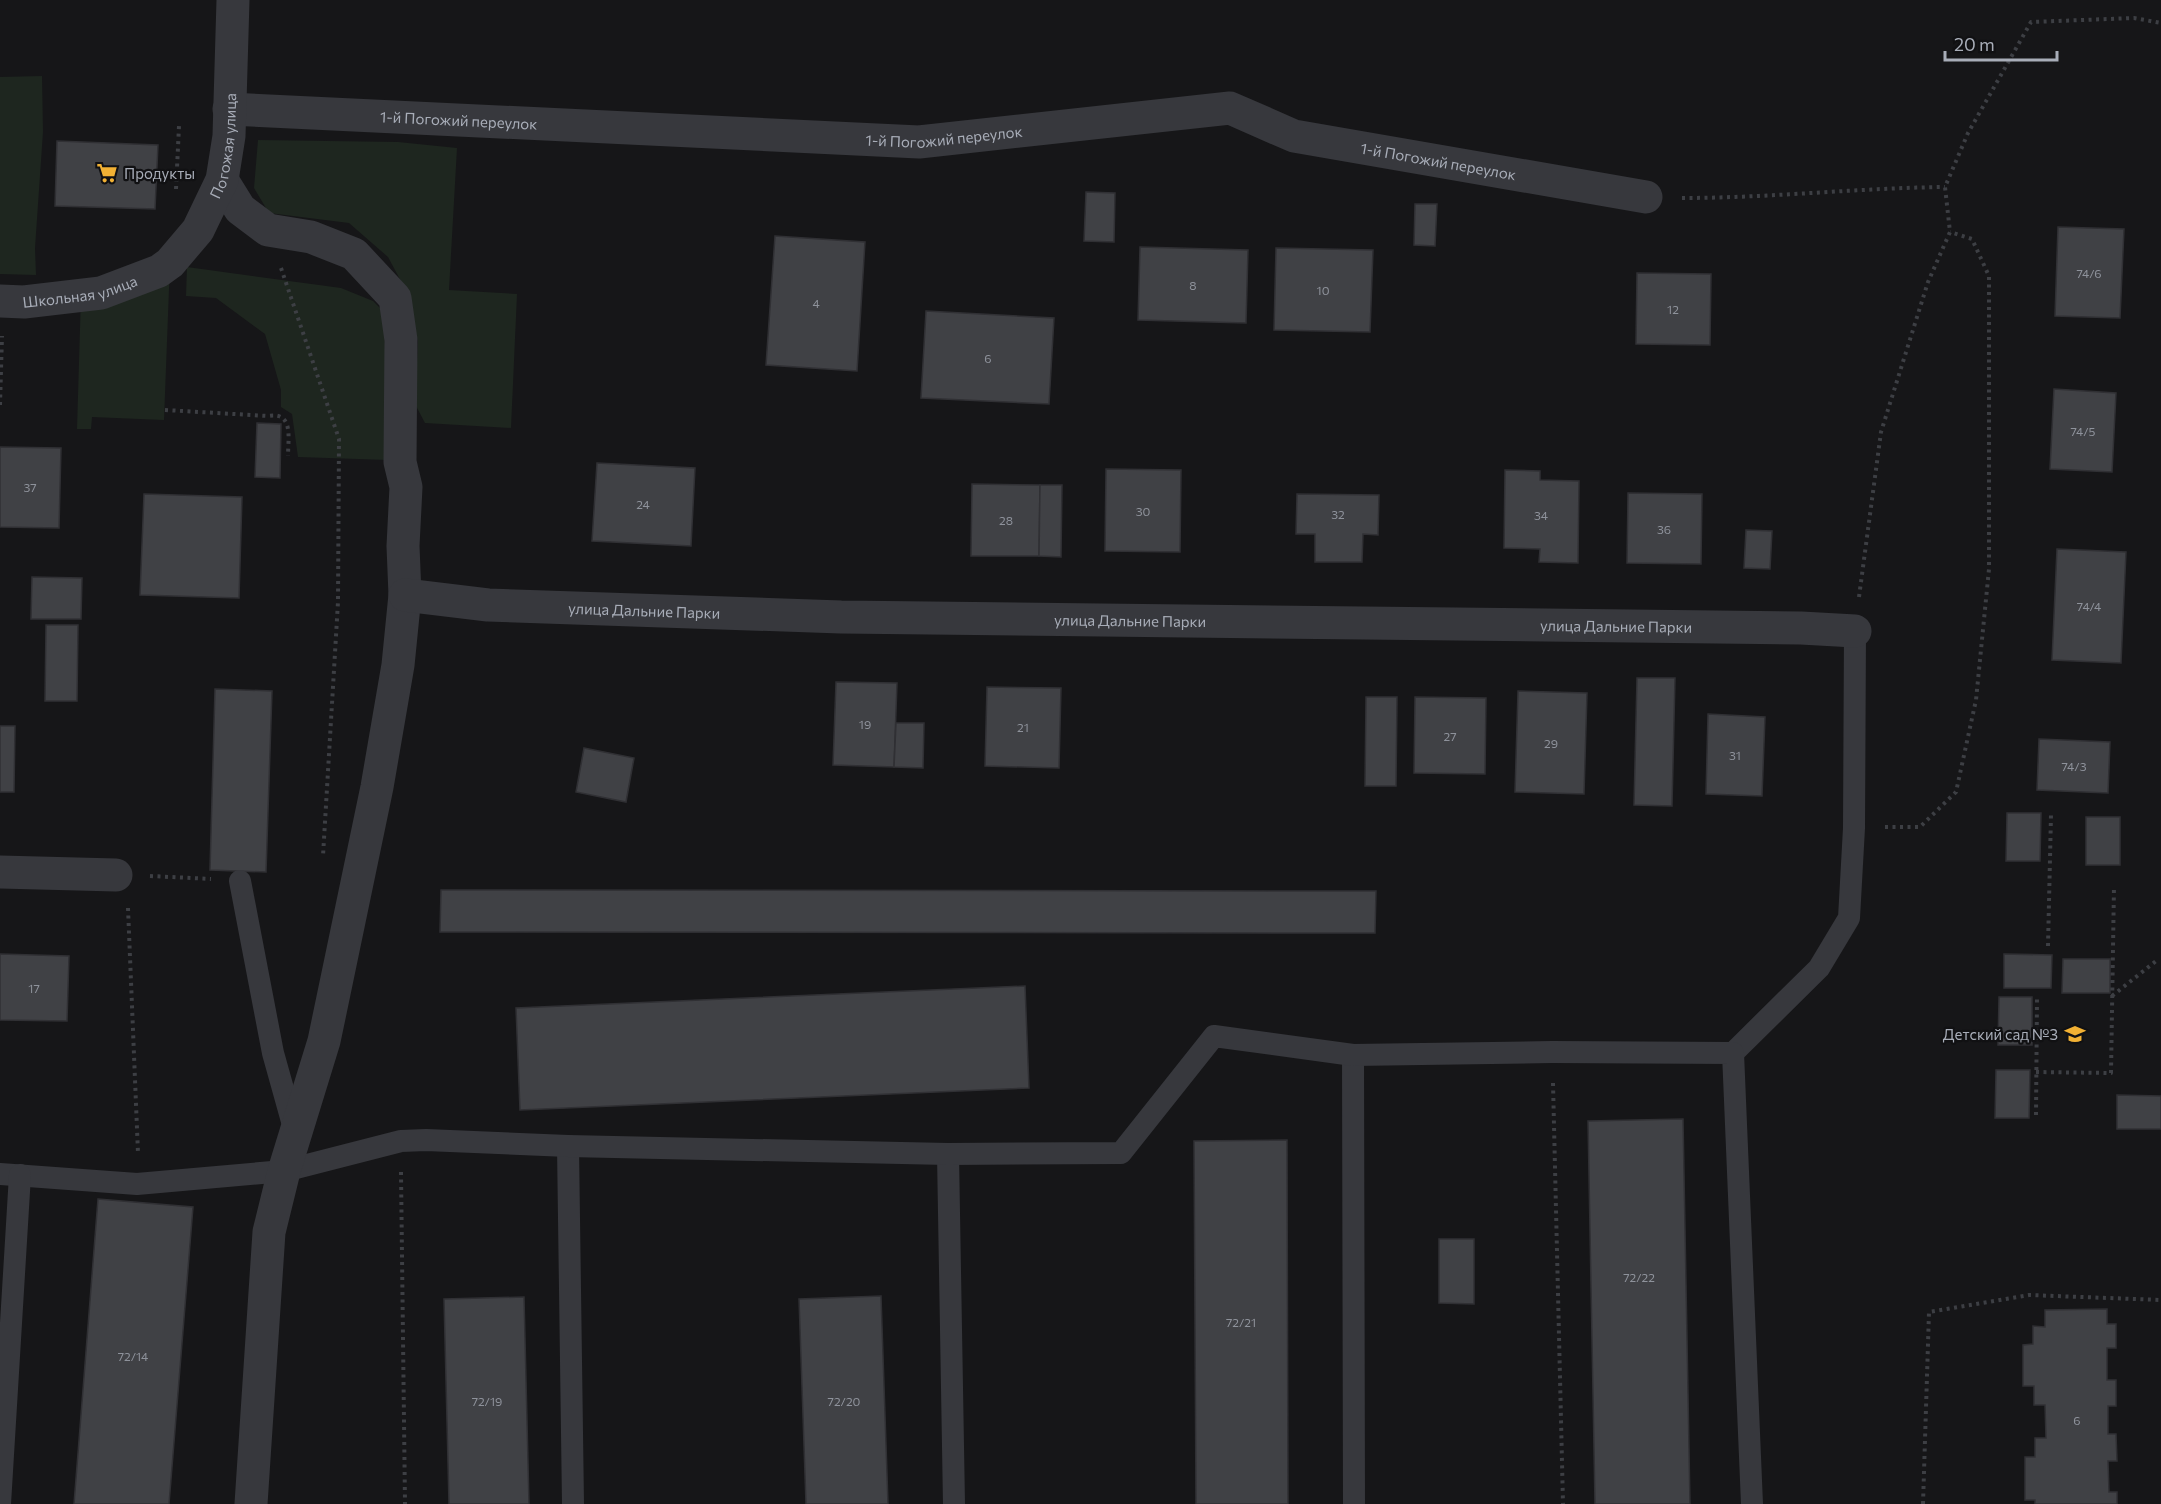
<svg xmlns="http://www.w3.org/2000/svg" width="2161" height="1504" font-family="Commissioner,sans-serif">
  <rect width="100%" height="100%" fill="#161618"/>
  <g fill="#1e261f">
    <polygon points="42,76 43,132 35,248 36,275 0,274 0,77"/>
    <polygon points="258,140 398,142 457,148 449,290 517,294 511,428 425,423 415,404 418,341 402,283 388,257 349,223 269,213 254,188"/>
    <polygon points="170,263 164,420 92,417 91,429 77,429 81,295"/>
    <polygon points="187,267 341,288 373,301 384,312 388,460 298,457 292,414 281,407 281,390 265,334 216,298 186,296"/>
  </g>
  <g fill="#404145" stroke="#303034" stroke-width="1.5">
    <polygon points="57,141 158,145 155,209 55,206"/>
    <polygon points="1086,192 1115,193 1114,242 1084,241"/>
    <polygon points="1415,204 1437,204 1435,246 1414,245"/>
    <polygon points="2058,227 2124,229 2120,318 2055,316"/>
    <polygon points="775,236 865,242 857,371 766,365"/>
    <polygon points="1140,247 1248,250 1246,323 1138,320"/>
    <polygon points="1276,248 1373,250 1370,332 1274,330"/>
    <polygon points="1637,273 1711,274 1710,345 1636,344"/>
    <polygon points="926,311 1054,318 1049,404 921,398"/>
    <polygon points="2054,389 2116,393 2112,472 2050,469"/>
    <polygon points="257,423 281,424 280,478 255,477"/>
    <polygon points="0,447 61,448 59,528 0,527"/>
    <polygon points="597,463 695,468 691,546 592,541"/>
    <polygon points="1106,469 1181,470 1180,552 1105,551"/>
    <polygon points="1505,470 1540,471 1540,480 1579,481 1578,563 1539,562 1540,549 1504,548"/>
    <polygon points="972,484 1040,485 1039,556 971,556"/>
    <polygon points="1040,485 1062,485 1061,557 1039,556"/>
    <polygon points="1628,493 1702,494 1701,564 1627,563"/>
    <polygon points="144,494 242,497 239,598 140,595"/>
    <polygon points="1297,494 1379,495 1378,535 1363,534 1362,562 1315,562 1315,534 1296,534"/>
    <polygon points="1746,530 1772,531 1770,569 1744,568"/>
    <polygon points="2057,549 2126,552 2121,663 2052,660"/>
    <polygon points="32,577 82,578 81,619 31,619"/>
    <polygon points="46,625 78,625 77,701 45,701"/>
    <polygon points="1637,678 1675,678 1672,806 1634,805"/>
    <polygon points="836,682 897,683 894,767 833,765"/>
    <polygon points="987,687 1061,688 1059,768 985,766"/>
    <polygon points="215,689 272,691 266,872 210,870"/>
    <polygon points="1518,691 1587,693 1584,794 1515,792"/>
    <polygon points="1366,697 1397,697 1396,786 1365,786"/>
    <polygon points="1415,697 1486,698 1485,774 1414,773"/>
    <polygon points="1708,714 1765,717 1762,796 1706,794"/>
    <polygon points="896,723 924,723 923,768 894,767"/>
    <polygon points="0,726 15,726 14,792 0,792"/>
    <polygon points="2039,739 2110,742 2108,793 2037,790"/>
    <polygon points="584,748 634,758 626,802 576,792"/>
    <polygon points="2007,813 2041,813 2040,861 2006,861"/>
    <rect x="2086" y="817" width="34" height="48"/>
    <polygon points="441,890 1376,891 1375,933 440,932"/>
    <polygon points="0,954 69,956 67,1021 0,1020"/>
    <polygon points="2004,954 2052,955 2051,988 2004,988"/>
    <polygon points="2063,959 2110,959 2110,993 2062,993"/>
    <polygon points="1025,986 1029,1088 520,1110 516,1008"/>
    <polygon points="1999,997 2032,997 2032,1045 1998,1045"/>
    <polygon points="1996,1070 2030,1070 2029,1118 1995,1118"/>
    <polygon points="2117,1095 2161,1096 2161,1129 2117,1129"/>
    <polygon points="1683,1119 1690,1504 1595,1504 1588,1121"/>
    <polygon points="1287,1140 1288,1504 1196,1504 1194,1141"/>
    <polygon points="98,1199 193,1207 169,1504 74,1504"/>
    <polygon points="1439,1239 1474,1239 1474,1304 1439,1303"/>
    <polygon points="881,1296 888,1504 806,1504 799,1299"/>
    <polygon points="524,1297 529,1504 449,1504 444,1299"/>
    <polygon points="2107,1309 2107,1324 2116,1324 2116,1348 2107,1348 2107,1380 2116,1380 2116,1406 2108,1406 2108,1434 2116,1434 2117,1461 2108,1461 2109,1492 2117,1492 2117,1504 2035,1504 2035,1500 2025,1500 2025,1457 2035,1457 2035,1438 2046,1438 2045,1405 2034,1405 2034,1386 2023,1386 2023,1345 2033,1344 2033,1326 2045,1327 2045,1310"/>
  </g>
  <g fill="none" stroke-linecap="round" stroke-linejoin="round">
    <g stroke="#3d3f44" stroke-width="4" stroke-dasharray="3 4.5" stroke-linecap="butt">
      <polyline points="176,189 179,126"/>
      <path d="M1682,198c88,0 175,-10 263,-11"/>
      <polyline points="281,268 339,439 338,602 323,856"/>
      <polyline points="0,405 2,336"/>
      <path d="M165,410l103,6c26,-5 20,23 20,40"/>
      <polyline points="1859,597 1881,432 1928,282 1950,232 1945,187 1968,133 2031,22 2134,18 2161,23"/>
      <polyline points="1885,827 1920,827 1956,792 1976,700 1989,569 1989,276 1972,239 1950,232"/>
      <polyline points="150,876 211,879"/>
      <polyline points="128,908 138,1153"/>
      <polyline points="2048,946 2051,815"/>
      <polyline points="2112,996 2156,961"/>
      <polyline points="2036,1072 2111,1073 2114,886"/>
      <polyline points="1553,1083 1563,1504"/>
      <polyline points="2036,1115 2037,999"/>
      <polyline points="401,1172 405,1504"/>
      <polyline points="1923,1504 1929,1312 2029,1295 2161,1300"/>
    </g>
    <g stroke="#37383d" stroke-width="22">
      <polyline points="240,881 273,1053 295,1132"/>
      <polyline points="1733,1053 1819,968 1849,918 1854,828 1855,631"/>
      <polyline points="1353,1055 1354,1504"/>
      <polyline points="568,1146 573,1504"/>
      <polyline points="948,1154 954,1504"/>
      <polyline points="0,1174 137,1184 284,1171 401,1141 426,1140 568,1146 948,1154 1121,1153 1214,1036 1353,1055 1552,1052 1733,1053 1752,1504"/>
      <polyline points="0,1504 20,1175"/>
    </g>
    <g stroke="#37383d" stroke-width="33">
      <path id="s1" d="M229,109l690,33 311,-34 64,28 352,61"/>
      <polyline points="222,180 240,209 268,230 311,237 354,254 395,298 401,340 400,462 406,487 403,546 405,595 398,665 377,787 324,1041 284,1171 269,1232 251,1504"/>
      <path id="s2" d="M0,301l24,1 77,-9 58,-22 11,-8 28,-33 24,-50 7,-44 4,-136"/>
      <path id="s3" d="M405,595l83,10 353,12 960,11 54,3"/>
      <polyline points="0,872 116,875"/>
    </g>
  </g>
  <defs>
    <g id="supermarket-bare" transform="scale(1.62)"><path d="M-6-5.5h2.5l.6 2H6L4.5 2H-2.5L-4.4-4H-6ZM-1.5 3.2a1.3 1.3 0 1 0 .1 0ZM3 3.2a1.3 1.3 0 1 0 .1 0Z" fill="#f2b134" stroke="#111113" stroke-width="2.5" paint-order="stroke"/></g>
    <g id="school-bare" transform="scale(1.62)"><path d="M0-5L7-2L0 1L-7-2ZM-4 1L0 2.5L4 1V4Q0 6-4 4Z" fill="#f2b134" stroke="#111113" stroke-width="2.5" paint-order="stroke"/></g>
  </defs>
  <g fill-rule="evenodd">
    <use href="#supermarket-bare" x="107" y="173"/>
    <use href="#school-bare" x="2075" y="1034"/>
  </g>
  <g text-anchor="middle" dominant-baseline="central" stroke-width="4.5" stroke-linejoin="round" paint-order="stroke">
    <g font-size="12" fill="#8e929b">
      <text x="2089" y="273">74/6</text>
      <text x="1193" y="285">8</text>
      <text x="1323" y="290">10</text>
      <text x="816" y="303">4</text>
      <text x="1673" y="309">12</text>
      <text x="988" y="358">6</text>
      <text x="2083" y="431">74/5</text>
      <text x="30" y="487">37</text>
      <text x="643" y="504">24</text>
      <text x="1143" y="511">30</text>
      <text x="1338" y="514">32</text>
      <text x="1541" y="515">34</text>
      <text x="1006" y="520">28</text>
      <text x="1664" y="529">36</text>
      <text x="2089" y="606">74/4</text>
      <text x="865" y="724">19</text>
      <text x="1023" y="727">21</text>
      <text x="1450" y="736">27</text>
      <text x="1551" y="743">29</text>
      <text x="1735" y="755">31</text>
      <text x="2074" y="766">74/3</text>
      <text x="34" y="988">17</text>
      <text x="1639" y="1277">72/22</text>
      <text x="1241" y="1322">72/21</text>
      <text x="133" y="1356">72/14</text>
      <text x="487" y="1401">72/19</text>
      <text x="844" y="1401">72/20</text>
      <text x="2077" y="1420">6</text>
    </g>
    <g font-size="15" fill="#a8adb8" stroke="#111113">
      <text stroke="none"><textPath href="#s1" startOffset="230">1-й Погожий переулок</textPath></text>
      <text stroke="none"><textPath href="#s1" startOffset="716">1-й Погожий переулок</textPath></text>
      <text stroke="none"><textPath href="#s2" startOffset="310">Погожая улица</textPath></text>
      <text stroke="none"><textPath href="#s1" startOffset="1220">1-й Погожий переулок</textPath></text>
      <text stroke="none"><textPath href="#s2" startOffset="81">Школьная улица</textPath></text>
      <text stroke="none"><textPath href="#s3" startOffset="240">улица Дальние Парки</textPath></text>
      <text stroke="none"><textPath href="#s3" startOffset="726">улица Дальние Парки</textPath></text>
      <text stroke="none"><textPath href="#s3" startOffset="1212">улица Дальние Парки</textPath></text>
    </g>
    <g font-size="15" fill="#a8adb8" stroke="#111113" text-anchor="start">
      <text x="124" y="173">Продукты</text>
      <text x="2058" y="1034" text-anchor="end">Детский сад №3</text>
    </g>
  </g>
  <path d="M1945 51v9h112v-9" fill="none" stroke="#a8adb8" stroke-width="3"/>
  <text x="1954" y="51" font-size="18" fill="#a8adb8" stroke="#111113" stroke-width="4.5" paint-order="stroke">20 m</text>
</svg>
